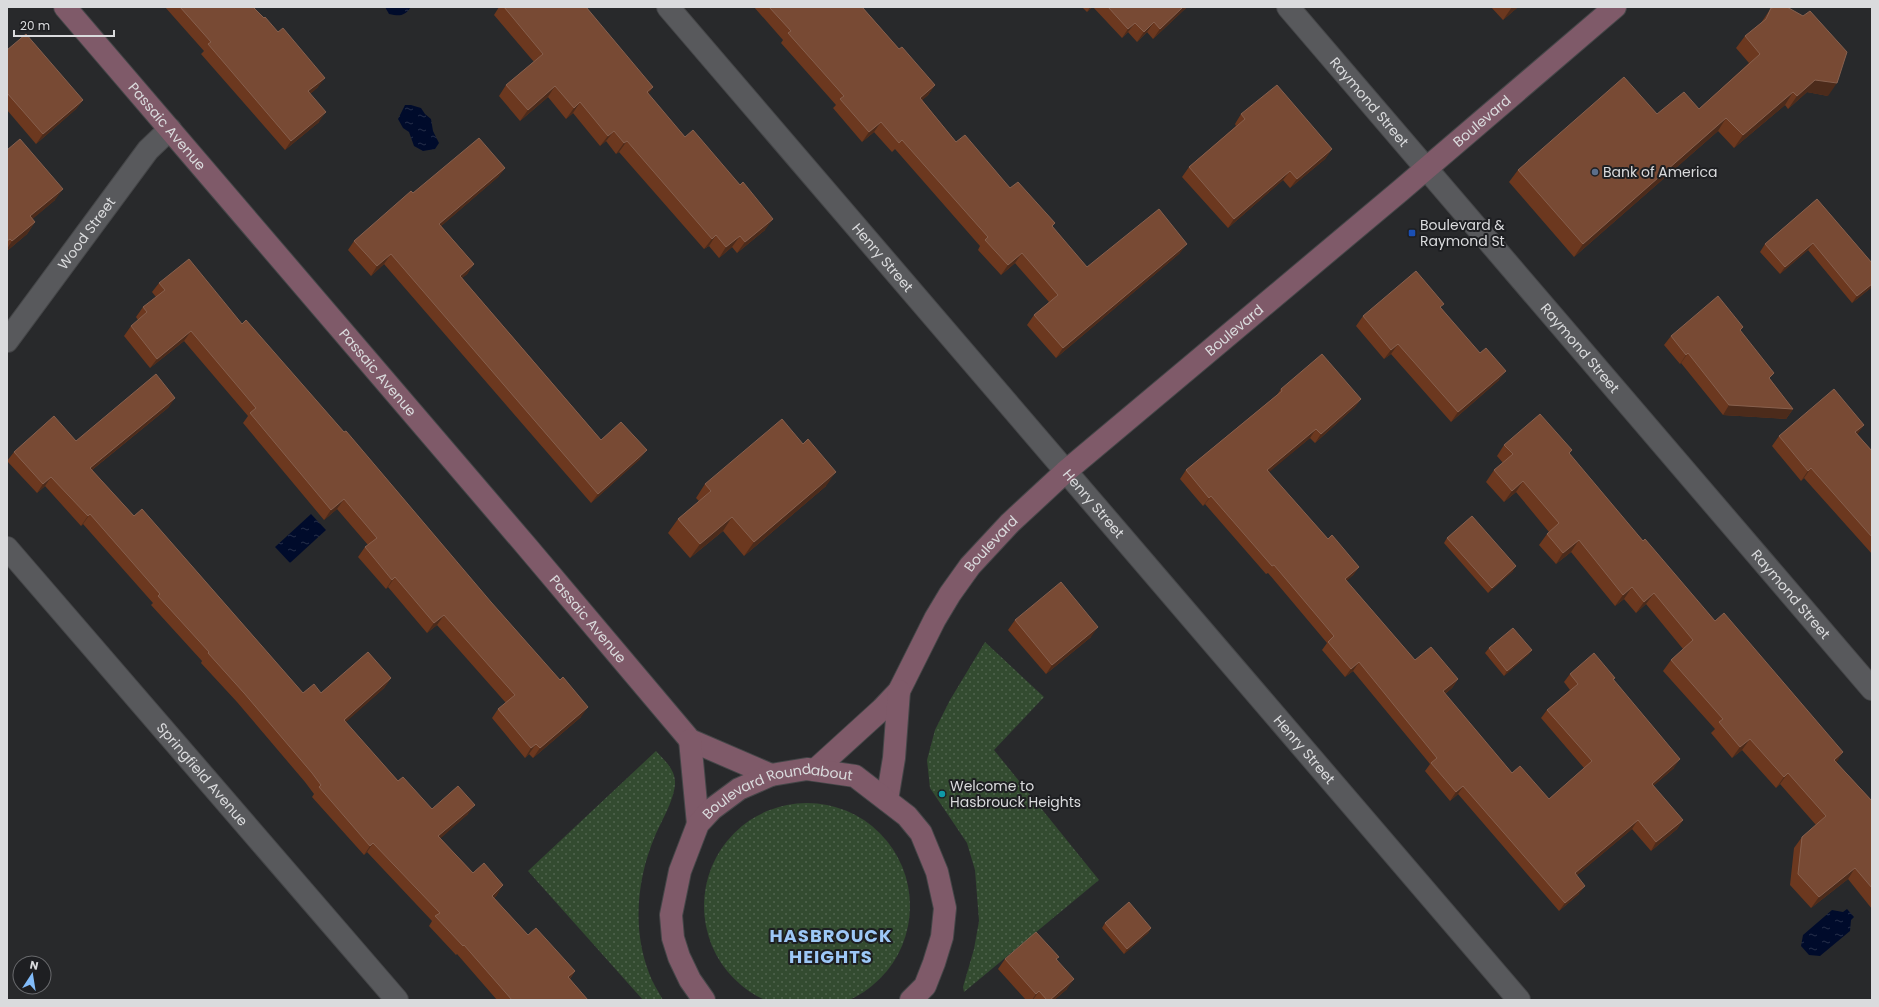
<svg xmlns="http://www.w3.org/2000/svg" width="1879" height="1007" font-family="Poppins,sans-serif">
  <defs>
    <pattern id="grass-dots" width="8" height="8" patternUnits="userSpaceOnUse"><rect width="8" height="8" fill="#334b30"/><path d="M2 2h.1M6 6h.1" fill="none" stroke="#50644e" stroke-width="1.8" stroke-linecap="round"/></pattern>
    <pattern id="water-ripples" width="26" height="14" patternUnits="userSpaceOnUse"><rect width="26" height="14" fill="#000b2b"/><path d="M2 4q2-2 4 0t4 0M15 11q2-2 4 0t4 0" fill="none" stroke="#252e49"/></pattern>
  </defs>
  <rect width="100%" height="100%" fill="#28292b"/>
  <g fill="url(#grass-dots)">
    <polygon points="985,642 1044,697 994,750 1099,880 964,992 963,987 974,949 979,921 975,870 967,843 930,788 927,760 935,730 950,700"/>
    <path d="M656,751c8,9 18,17 19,30 1,16 -14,41 -20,55 -18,42 -23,93 -6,137 3,9 9,18 14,27h-20l-115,-129z"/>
    <circle cx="807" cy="906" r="103"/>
  </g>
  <g fill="url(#water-ripples)">
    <path d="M385,7h26c-7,10 -12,9 -22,7z"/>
    <polygon points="405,105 411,105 421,108 425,114 431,119 433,131 439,143 435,149 423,151 414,146 409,132 403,128 398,119"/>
    <polygon points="311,514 326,530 290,563 275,547"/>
    <polygon points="1847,909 1854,917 1851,920 1850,931 1820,956 1809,955 1801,946 1803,935 1832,910 1843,912"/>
  </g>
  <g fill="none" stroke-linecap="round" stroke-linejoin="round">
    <g stroke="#454648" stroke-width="24">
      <g id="street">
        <path id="s1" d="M668,7l851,993"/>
        <path id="s2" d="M1288,7l584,682"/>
        <path id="s3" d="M7,341l141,-191 22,-21"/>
        <path id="s4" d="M7,548l390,452"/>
      </g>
    </g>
    <g stroke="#454648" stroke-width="24">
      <g id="secondary">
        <path id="s5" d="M65,7l463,541 162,192 81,35"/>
        <polyline points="690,740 698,824"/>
        <path id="s6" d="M815,770l67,-61 17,-18 36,-72 15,-25 20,-28 40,-43 55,-51 335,-281 215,-184"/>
        <polyline points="887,800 894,758 899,691"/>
        <path id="s7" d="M704,1000l-14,-20 -11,-23 -6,-19 -2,-23 9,-44 18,-47 14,-15 27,-20 32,-14 36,-6 48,7 52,40 14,17 16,39 8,36 -3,29 -8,26 -9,23 -14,14"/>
      </g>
    </g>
    <use href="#street" stroke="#58595c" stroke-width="22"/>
    <use href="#secondary" stroke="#7f5a69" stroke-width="22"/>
  </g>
  <g fill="#6c381f">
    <polygon points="165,7 253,7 318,87 310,94 319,122 285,150 201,54 204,51"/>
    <polygon points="499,7 586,7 648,94 765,230 737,253 732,247 719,258 709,246 704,249 619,152 616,154 606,141 600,146 573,113 566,119 548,97 520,121 499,96 506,85 534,62 494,15"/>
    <polygon points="754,7 862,7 899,49 935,85 928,95 922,100 956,142 1010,188 1052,227 1087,267 1180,253 1056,358 1027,325 1034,315 1049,302 1015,263 1001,275 978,250 980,246 895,149 892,152 874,132 862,142 833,108 836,105 781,43 783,40"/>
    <polygon points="1082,7 1092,7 1087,12"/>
    <polygon points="1093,7 1187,7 1153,39 1147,32 1137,42 1128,32 1122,38"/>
    <polygon points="1491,7 1518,7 1503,20"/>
    <polygon points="1771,8 1828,96 1807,92 1788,109 1785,105 1734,148 1718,131 1574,257 1509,182 1518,170 1657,114 1699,109 1749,63 1736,48 1745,36 1761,23"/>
    <polygon points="7,50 83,100 76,109 36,144 7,110"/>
    <polygon points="1241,114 1332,149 1325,159 1290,188 1283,180 1228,228 1182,177 1189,167 1236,126 1235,124"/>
    <polygon points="7,150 55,200 32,219 35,222 27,234 7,251"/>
    <polygon points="505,168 498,177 441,226 474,264 467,274 462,278 601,440 640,459 591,503 384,264 371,276 348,250 354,241 413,193"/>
    <polygon points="1817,199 1872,263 1872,287 1852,303 1808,250 1780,274 1760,252 1765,244"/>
    <polygon points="159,283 242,324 581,717 533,758 529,754 525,758 492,718 498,709 506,703 437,625 427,633 388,587 386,589 358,557 365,547 368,545 337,509 324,520 243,423 248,416 184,341 150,368 124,336 131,326 138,320 136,317 143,307 156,297 152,292"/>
    <polygon points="1441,308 1499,380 1451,422 1391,354 1384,359 1356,326 1363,316"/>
    <polygon points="1743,327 1740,331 1770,379 1793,409 1786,419 1723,415 1681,363 1680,364 1664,345 1671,336"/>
    <polygon points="1281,389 1361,399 1355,407 1315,443 1310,438 1268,472 1328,539 1359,567 1353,575 1346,581 1415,660 1458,679 1452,688 1445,694 1512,773 1549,799 1584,768 1541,718 1547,710 1570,690 1564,682 1570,674 1615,678 1613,680 1674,768 1653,786 1683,820 1677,829 1651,851 1632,829 1577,875 1579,894 1559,911 1458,794 1450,801 1425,771 1430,764 1353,671 1345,677 1322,650 1327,643 1268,573 1266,574 1205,504 1203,506 1180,479 1186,470 1277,395"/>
    <polygon points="169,407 92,470 134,516 303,693 321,693 391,678 384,688 345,722 398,781 432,809 468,814 440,838 473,873 497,895 494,898 528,935 575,971 570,979 588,1000 497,1000 457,954 456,955 429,926 432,921 367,852 364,855 312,797 314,794 305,782 237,702 201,663 202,661 151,605 153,603 83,524 81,526 45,486 37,493 7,461 14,452 76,441"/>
    <polygon points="1864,425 1857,434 1872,451 1872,554 1804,478 1801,481 1772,446 1779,436"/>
    <polygon points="1504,445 1572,450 1569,454 1643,541 1715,621 1836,762 1872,801 1872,909 1848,879 1811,908 1790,885 1794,848 1802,837 1816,825 1780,784 1776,788 1742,750 1732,758 1711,733 1715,729 1663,671 1671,660 1683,649 1646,604 1636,613 1624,599 1615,606 1571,552 1556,564 1539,545 1547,534 1549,532 1516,492 1504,502 1486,482 1494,470 1503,463 1497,456"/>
    <polygon points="705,484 826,486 744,556 723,531 690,558 668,533 678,519 699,501 696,498"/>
    <polygon points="1447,538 1513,571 1488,593 1444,543"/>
    <polygon points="1015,620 1091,637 1046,674 1008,630"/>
    <polygon points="1489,648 1532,650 1528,655 1504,676 1485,653"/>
    <polygon points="1105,923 1151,928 1148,933 1124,954 1102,928"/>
    <polygon points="1005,959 1057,959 1067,989 1054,1000 1026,1000 998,969"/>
  </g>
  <g fill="#4c2b1b">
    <polygon points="1090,7 1092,7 1087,12"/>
    <polygon points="1183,7 1187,7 1153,39 1160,29"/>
    <polygon points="1512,7 1518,7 1503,20"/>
    <polygon points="1154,22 1147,32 1137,42 1144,32"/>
    <polygon points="1135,23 1128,32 1122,38 1128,29"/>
    <polygon points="325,78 318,87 302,101 308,91"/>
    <polygon points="1815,80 1837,83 1828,96 1807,92 1788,109 1797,96"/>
    <polygon points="935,85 928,95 913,108 920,98"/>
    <polygon points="555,86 548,97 520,121 528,110"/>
    <polygon points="653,87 646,98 647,92"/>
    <polygon points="1793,92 1785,105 1734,148 1743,135"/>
    <polygon points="83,100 76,109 36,144 43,134"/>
    <polygon points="580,102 573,113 566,119 574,108"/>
    <polygon points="326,112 319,122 285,150 291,141"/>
    <polygon points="1726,118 1718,131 1574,257 1583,244"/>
    <polygon points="881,122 874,132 862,142 869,132"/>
    <polygon points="614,131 606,141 600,146 608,136"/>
    <polygon points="627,141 619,152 616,154 624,143"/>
    <polygon points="1332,149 1325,159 1290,188 1297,179"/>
    <polygon points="505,168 498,177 433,233 439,224"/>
    <polygon points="1290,171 1283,180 1228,228 1234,219"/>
    <polygon points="63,189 55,200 22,228 30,216"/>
    <polygon points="773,219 765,230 737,253 745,242"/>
    <polygon points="35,222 27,234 7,251 7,249 12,241"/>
    <polygon points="716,235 709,246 704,249 712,239"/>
    <polygon points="740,236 732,247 719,258 726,247"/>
    <polygon points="1813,243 1808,250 1780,274 1785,267"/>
    <polygon points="1187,244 1180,253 1056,358 1063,348"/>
    <polygon points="1022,253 1015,263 1001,275 1008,265"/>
    <polygon points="391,254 384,264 371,276 377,266"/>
    <polygon points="474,264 467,274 454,285 460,276"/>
    <polygon points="1872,284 1872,287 1852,303 1857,296"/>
    <polygon points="191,331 184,341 150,368 157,359"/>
    <polygon points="1398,344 1391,354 1384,359 1391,350"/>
    <polygon points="1688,353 1681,363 1680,364 1686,355"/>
    <polygon points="1506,371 1499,380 1451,422 1458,412"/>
    <polygon points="175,398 169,407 83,477 90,468"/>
    <polygon points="1361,399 1355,407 1315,443 1321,434"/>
    <polygon points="1729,405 1793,409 1786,419 1723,415"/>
    <polygon points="1864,425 1857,435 1855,432"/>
    <polygon points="1316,429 1310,438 1261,479 1267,470"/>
    <polygon points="647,450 640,459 591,503 598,494"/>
    <polygon points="1811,468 1804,478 1801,481 1808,471"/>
    <polygon points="836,472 826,486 744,556 754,542"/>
    <polygon points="51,477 45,486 37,493 43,484"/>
    <polygon points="1523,481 1516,492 1504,502 1512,491"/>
    <polygon points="1211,496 1205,504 1203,506 1209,498"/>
    <polygon points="344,499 337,509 324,520 331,510"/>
    <polygon points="90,514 83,524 81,526 88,516"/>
    <polygon points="732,517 723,531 690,558 700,544"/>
    <polygon points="1579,540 1571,552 1556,564 1563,553"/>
    <polygon points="1516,566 1513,571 1488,593 1492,588"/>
    <polygon points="1359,567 1353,575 1339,588 1345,579"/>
    <polygon points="395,577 388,587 386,589 392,580"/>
    <polygon points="1632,587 1624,599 1615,606 1623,595"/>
    <polygon points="1654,593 1646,604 1636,613 1644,602"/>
    <polygon points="444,615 437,625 427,633 434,623"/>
    <polygon points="1098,627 1091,637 1046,674 1052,665"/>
    <polygon points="1532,650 1528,655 1504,676 1507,671"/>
    <polygon points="1359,662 1353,671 1345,677 1351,669"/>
    <polygon points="391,678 384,688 337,730 344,720"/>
    <polygon points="1458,679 1452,688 1437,700 1443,691"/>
    <polygon points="588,707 581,717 533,758 540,748"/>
    <polygon points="1750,739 1742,750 1732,758 1740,747"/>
    <polygon points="536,744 529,754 525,758 531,748"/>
    <polygon points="1843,752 1836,763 1834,760"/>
    <polygon points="1680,759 1674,768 1646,792 1652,784"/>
    <polygon points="1788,773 1780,784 1776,788 1784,777"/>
    <polygon points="1463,786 1458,794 1450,801 1456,792"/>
    <polygon points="475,805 468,814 432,846 438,836"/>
    <polygon points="1638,820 1632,829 1569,882 1575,873"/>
    <polygon points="1683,820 1677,829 1651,851 1656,842"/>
    <polygon points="373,843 367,852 364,855 370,846"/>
    <polygon points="1855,868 1848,879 1811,908 1819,897"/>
    <polygon points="503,885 497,895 485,905 492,896"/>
    <polygon points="1585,886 1579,894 1559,911 1565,903"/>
    <polygon points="1151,928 1148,933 1124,954 1127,949"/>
    <polygon points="575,971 568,981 568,977"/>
    <polygon points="1074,979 1067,989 1054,1000 1050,1000"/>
    <polygon points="1039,991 1033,1000 1032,1000 1036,994"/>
  </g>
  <g fill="#784a34" stroke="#87604e">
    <polygon points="180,7 253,7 264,18 265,17 278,32 283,28 325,78 308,91 326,112 291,141 208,44 211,42"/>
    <polygon points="504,7 586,7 653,87 647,92 685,137 693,130 740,185 743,182 773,219 745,242 740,236 726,247 716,235 712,239 627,141 624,143 614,131 608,136 580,102 574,108 555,86 528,110 506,85 543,54"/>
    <polygon points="769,7 862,7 899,49 902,47 935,85 920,98 956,142 965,135 1010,188 1018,182 1055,223 1052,226 1087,267 1159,209 1187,244 1063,348 1034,315 1058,295 1022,253 1008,265 985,240 988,237 902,140 899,143 881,122 869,132 840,99 844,96 788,33 791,31"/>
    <polygon points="1108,7 1183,7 1160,29 1154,22 1144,32 1135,23 1128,29"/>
    <polygon points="1776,7 1787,7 1803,16 1810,11 1847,52 1837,83 1815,80 1797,96 1793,92 1743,135 1726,118 1583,244 1518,170 1624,77 1657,114 1684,92 1699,109 1760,54 1745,36 1766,19 1771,8"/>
    <polygon points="26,34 83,100 43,134 7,93 7,50"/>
    <polygon points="1277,85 1332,149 1297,179 1290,171 1234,219 1189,167 1245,119 1241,114"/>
    <polygon points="479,138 505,168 439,224 474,264 460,276 601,440 621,422 647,450 598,494 391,254 377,266 354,241 411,191 413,193"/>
    <polygon points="20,139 63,189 30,216 35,222 12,241 10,239 7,241 7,150"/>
    <polygon points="1817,199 1872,263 1872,284 1857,296 1813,243 1785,267 1765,244"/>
    <polygon points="189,259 242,324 246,320 344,432 346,431 491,602 560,680 563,677 588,707 540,748 536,744 531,748 498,709 515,695 444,615 434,623 395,577 392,580 365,547 377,538 344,499 331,510 250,413 256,408 191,331 157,359 131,326 147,312 143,307 165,290 159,283"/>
    <polygon points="1416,271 1444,304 1440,307 1480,353 1486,348 1506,371 1458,412 1398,344 1391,350 1363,316"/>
    <polygon points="1718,296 1743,327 1740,330 1774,373 1769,378 1793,409 1729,405 1688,353 1686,355 1671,336"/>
    <polygon points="1322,354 1361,399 1321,434 1316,429 1267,470 1328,539 1332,535 1359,567 1345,579 1415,660 1431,647 1458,679 1443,691 1512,773 1520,766 1549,799 1592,761 1547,710 1578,684 1570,674 1594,653 1615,678 1613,679 1680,759 1652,784 1683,820 1656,842 1638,820 1575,873 1585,886 1565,903 1463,786 1456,792 1431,763 1437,758 1359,662 1351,669 1328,642 1334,636 1274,565 1272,566 1211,496 1209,498 1186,470 1282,391 1281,389"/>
    <polygon points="156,374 175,398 90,468 134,516 142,509 303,693 314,684 321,693 368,652 391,678 344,720 398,781 403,777 432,809 458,786 475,805 438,836 473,873 484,863 503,885 492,896 528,935 536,928 575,971 568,977 588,1000 512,1000 464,945 463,946 435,916 440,913 373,843 370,846 319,787 321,785 312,773 244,693 208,653 209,652 158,596 160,594 90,514 88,516 51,477 43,484 14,452 54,416 76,441"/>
    <polygon points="1834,389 1864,425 1855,432 1872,451 1872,537 1811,468 1808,471 1779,436"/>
    <polygon points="1540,414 1572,450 1569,453 1643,541 1645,539 1715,621 1724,613 1843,752 1834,760 1872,801 1872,888 1855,868 1819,897 1798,874 1802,837 1826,816 1788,773 1784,777 1750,739 1740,747 1719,722 1723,719 1671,660 1693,640 1654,593 1644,602 1632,587 1623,595 1579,540 1563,553 1547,534 1559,523 1523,481 1512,491 1494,470 1513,454 1504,445"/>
    <polygon points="782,419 803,444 808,439 836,472 754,542 732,517 700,544 678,519 711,491 705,484"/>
    <polygon points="1472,516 1516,566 1492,588 1447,538"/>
    <polygon points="1061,582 1098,627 1052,665 1015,620"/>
    <polygon points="1513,628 1532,650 1507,671 1489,648"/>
    <polygon points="1129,902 1151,928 1127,949 1105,923"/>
    <polygon points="1036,932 1059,957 1056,959 1074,979 1050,1000 1047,1000 1039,991 1036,994 1005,959"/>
  </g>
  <circle fill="#5c6f8a" stroke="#1e1f22" stroke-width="1.5" cx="1595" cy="172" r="4"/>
  <rect fill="#1a4fb4" stroke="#1e1f22" stroke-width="1.5" x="1408" y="229" width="8" height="8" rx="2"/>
  <circle fill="#0f9aa8" stroke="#1e1f22" stroke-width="1.5" cx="942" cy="794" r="4"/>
  <g text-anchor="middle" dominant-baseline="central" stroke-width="4" stroke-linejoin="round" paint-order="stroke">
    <g font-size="14" fill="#dadbdd" stroke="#1e1f22">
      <text stroke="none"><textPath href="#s2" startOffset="125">Raymond Street</textPath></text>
      <text stroke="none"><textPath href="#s6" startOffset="938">Boulevard</textPath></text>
      <text stroke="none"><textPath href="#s5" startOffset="157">Passaic Avenue</textPath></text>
      <text stroke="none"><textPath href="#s3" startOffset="134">Wood Street</textPath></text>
      <text stroke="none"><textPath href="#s1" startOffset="330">Henry Street</textPath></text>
      <text stroke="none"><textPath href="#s6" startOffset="614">Boulevard</textPath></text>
      <text stroke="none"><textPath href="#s2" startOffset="449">Raymond Street</textPath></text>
      <text stroke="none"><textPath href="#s5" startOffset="481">Passaic Avenue</textPath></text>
      <text stroke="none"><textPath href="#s1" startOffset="654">Henry Street</textPath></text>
      <text stroke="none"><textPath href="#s6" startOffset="290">Boulevard</textPath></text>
      <text stroke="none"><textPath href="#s2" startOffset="773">Raymond Street</textPath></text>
      <text stroke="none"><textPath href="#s5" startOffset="805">Passaic Avenue</textPath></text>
      <text stroke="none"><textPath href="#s1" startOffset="978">Henry Street</textPath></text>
      <text stroke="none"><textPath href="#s4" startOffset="299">Springfield Avenue</textPath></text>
      <text stroke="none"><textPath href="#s7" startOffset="279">Boulevard Roundabout</textPath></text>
    </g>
    <g font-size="14" fill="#dadbdd" stroke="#1e1f22" text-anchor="start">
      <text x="1603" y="172">Bank of America</text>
      <text x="1420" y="225">Boulevard &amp;<tspan x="1420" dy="16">Raymond St</tspan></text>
      <text x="950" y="786">Welcome to<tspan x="950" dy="16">Hasbrouck Heights</tspan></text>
    </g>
    <g font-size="18" font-weight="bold" letter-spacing="1" fill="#9dc8f7" stroke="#1e1f22">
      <text x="831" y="935">HASBROUCK<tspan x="831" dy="21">HEIGHTS</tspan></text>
    </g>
  </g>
  <rect width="1879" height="1007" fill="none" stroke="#dadbdd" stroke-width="16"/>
  <g transform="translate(32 975) rotate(12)"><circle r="19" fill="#1e1f22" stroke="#696a6d"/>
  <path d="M0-3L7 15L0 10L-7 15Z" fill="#82bcfa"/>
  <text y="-6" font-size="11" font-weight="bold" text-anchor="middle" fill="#dadbdd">N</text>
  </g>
  <path d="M14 30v6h100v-6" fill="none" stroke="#dadbdd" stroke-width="2"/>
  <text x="20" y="30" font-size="12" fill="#dadbdd" stroke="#1e1f22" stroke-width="3" paint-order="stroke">20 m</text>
</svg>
